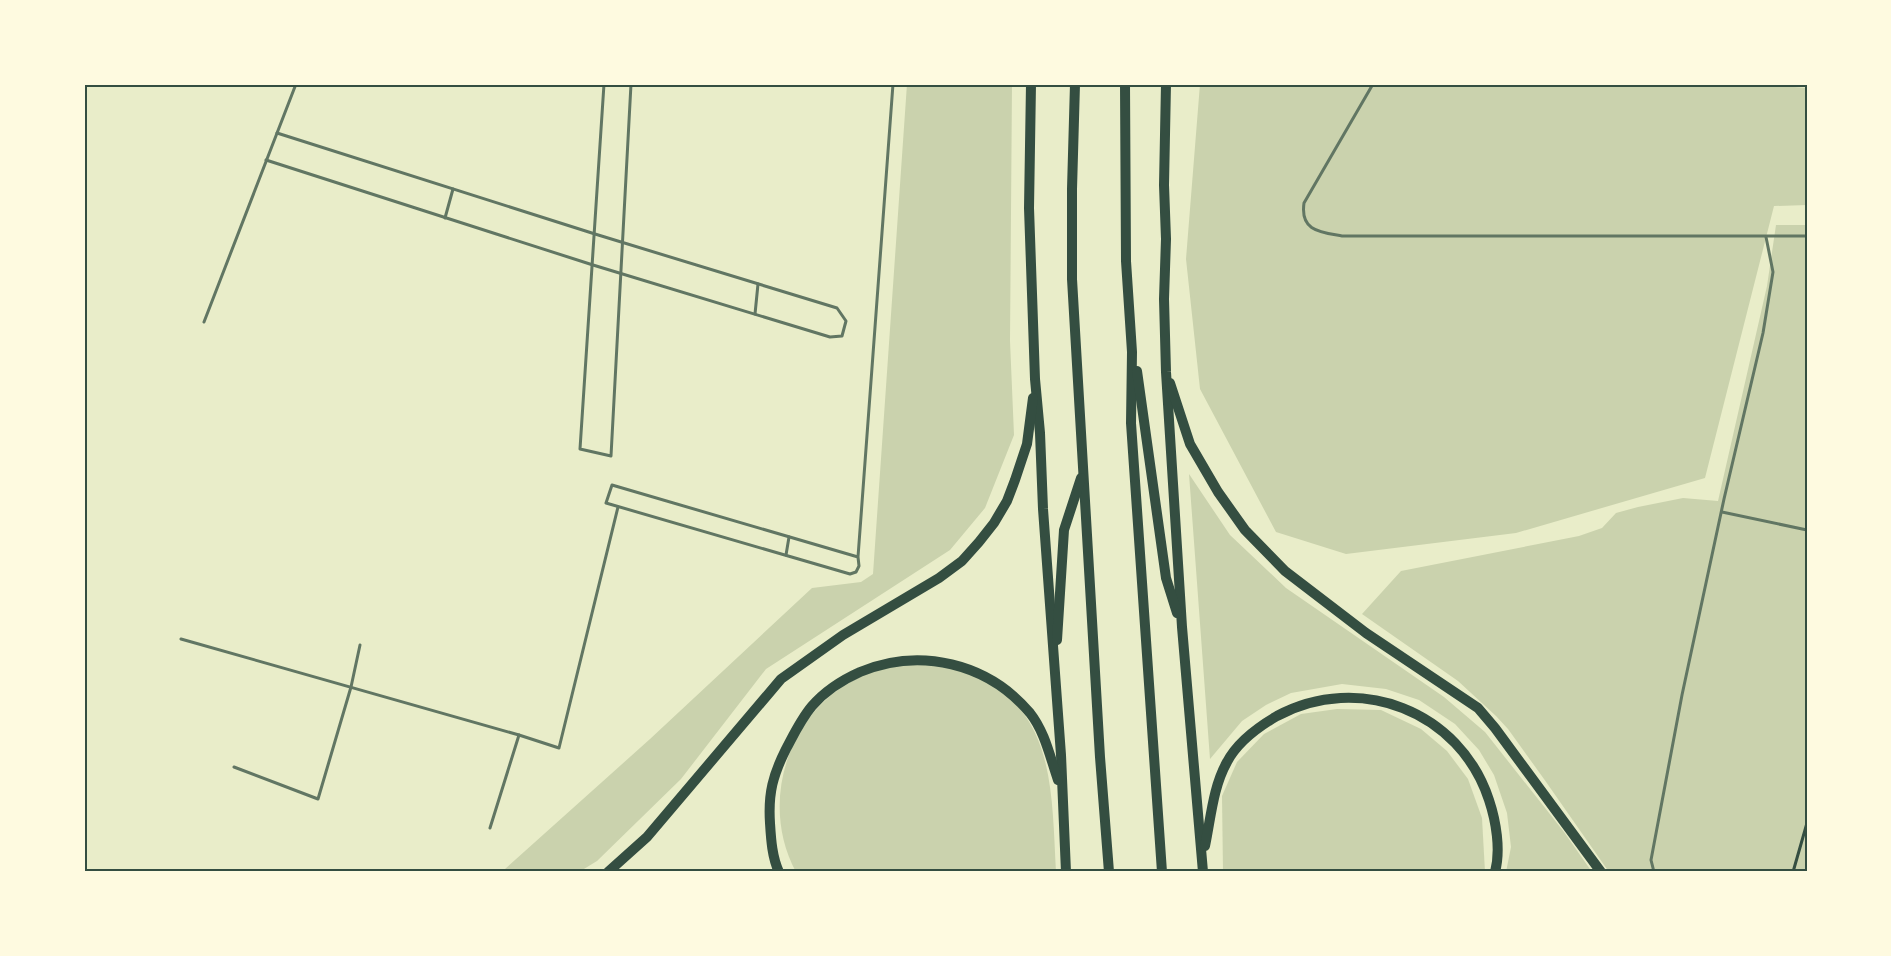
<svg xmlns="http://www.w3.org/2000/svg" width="1891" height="956" font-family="Literata,serif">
  <rect width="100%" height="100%" fill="#e9edc9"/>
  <g fill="#cad2ad">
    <polygon points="907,84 1012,84 1010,341 1014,435 985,508 950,550 766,669 681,779 597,861 579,872 506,872 505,869 650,739 812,588 861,582 873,574"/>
    <polygon points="1200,84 1755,84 1807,88 1807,205 1774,206 1705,478 1516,533 1346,554 1276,532 1200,389 1186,259"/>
    <polygon points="1776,225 1807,225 1807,872 1609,872 1544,779 1508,729 1496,716 1458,681 1362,614 1401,571 1579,536 1602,528 1616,513 1638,507 1683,498 1718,501 1767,286"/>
    <polygon points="1189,474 1230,535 1286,588 1444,697 1485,732 1564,832 1592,872 1506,872 1511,847 1507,813 1494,775 1479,750 1455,724 1419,700 1386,689 1342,684 1291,693 1266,705 1242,721 1210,759"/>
    <path d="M907,664c11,1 25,0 37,2 111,27 107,112 112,206h-260c-37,-68 -9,-160 62,-194 15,-8 32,-10 49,-14z"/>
    <polygon points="1337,709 1381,710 1421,729 1447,751 1468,779 1482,818 1485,872 1223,872 1222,796 1237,762 1264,734 1301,714"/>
  </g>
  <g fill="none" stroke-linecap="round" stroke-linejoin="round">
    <polyline stroke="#344e41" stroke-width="3" points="1793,872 1807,823"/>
    <g stroke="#617663" stroke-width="3">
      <polyline points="604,84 580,449 611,456 631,84"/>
      <path d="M1373,84l-69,119c-4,28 16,29 38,33h465"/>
      <polyline points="266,160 593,265 830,337 842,336 846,321 837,308 595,234 277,133"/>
      <polyline points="445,218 453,189"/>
      <polyline points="755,314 758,284"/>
      <polyline points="204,322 296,84"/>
      <polyline points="1722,512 1807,530"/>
      <polyline points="786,555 789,537"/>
      <polyline points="858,557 612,485 606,503 850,574 856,572 859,566 858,557 893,84"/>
      <polyline points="181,639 519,735 559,748 618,507"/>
      <polyline points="234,767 318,799 351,687 360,645"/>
      <polyline points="490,828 519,735"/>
      <polyline points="1654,872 1651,860 1682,695 1724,499 1763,333 1773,272 1766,237"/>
    </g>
    <g stroke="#344e41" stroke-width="10">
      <polyline points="1031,84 1029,208 1035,379 1040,433 1043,509 1061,755 1066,872"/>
      <polyline points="1075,84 1072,189 1072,279 1100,757 1109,872"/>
      <polyline points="1125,84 1126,261 1132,352 1131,423 1162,872"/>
      <polyline points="1166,84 1164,185 1166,239 1164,299 1166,372 1182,627 1203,872"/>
      <polyline points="1137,371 1166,578 1177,613"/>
      <polyline points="1170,383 1190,444 1218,492 1245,530 1285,571 1366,633 1478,708 1495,728 1601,872"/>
      <polyline points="1057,640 1064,530 1081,478"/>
      <path d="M1205,846c6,-29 8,-59 22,-84 10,-19 31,-35 50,-46 82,-44 183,-5 212,84 7,21 12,50 6,72"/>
      <polyline points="608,872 647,837 781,679 843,635 939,578 962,561 979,542 994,523 1007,501 1015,480 1027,444 1033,398"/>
      <path d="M779,872c-7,-15 -8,-33 -9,-49 -2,-30 3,-48 16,-74 8,-15 15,-30 26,-43 13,-15 30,-26 48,-34 60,-25 128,-9 170,41 15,19 20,44 28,67"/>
    </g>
  </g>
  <rect width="1891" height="956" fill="none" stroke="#fefae0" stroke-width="171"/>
  <rect x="86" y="86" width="1720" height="784" fill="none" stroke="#344e41" stroke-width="2"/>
</svg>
